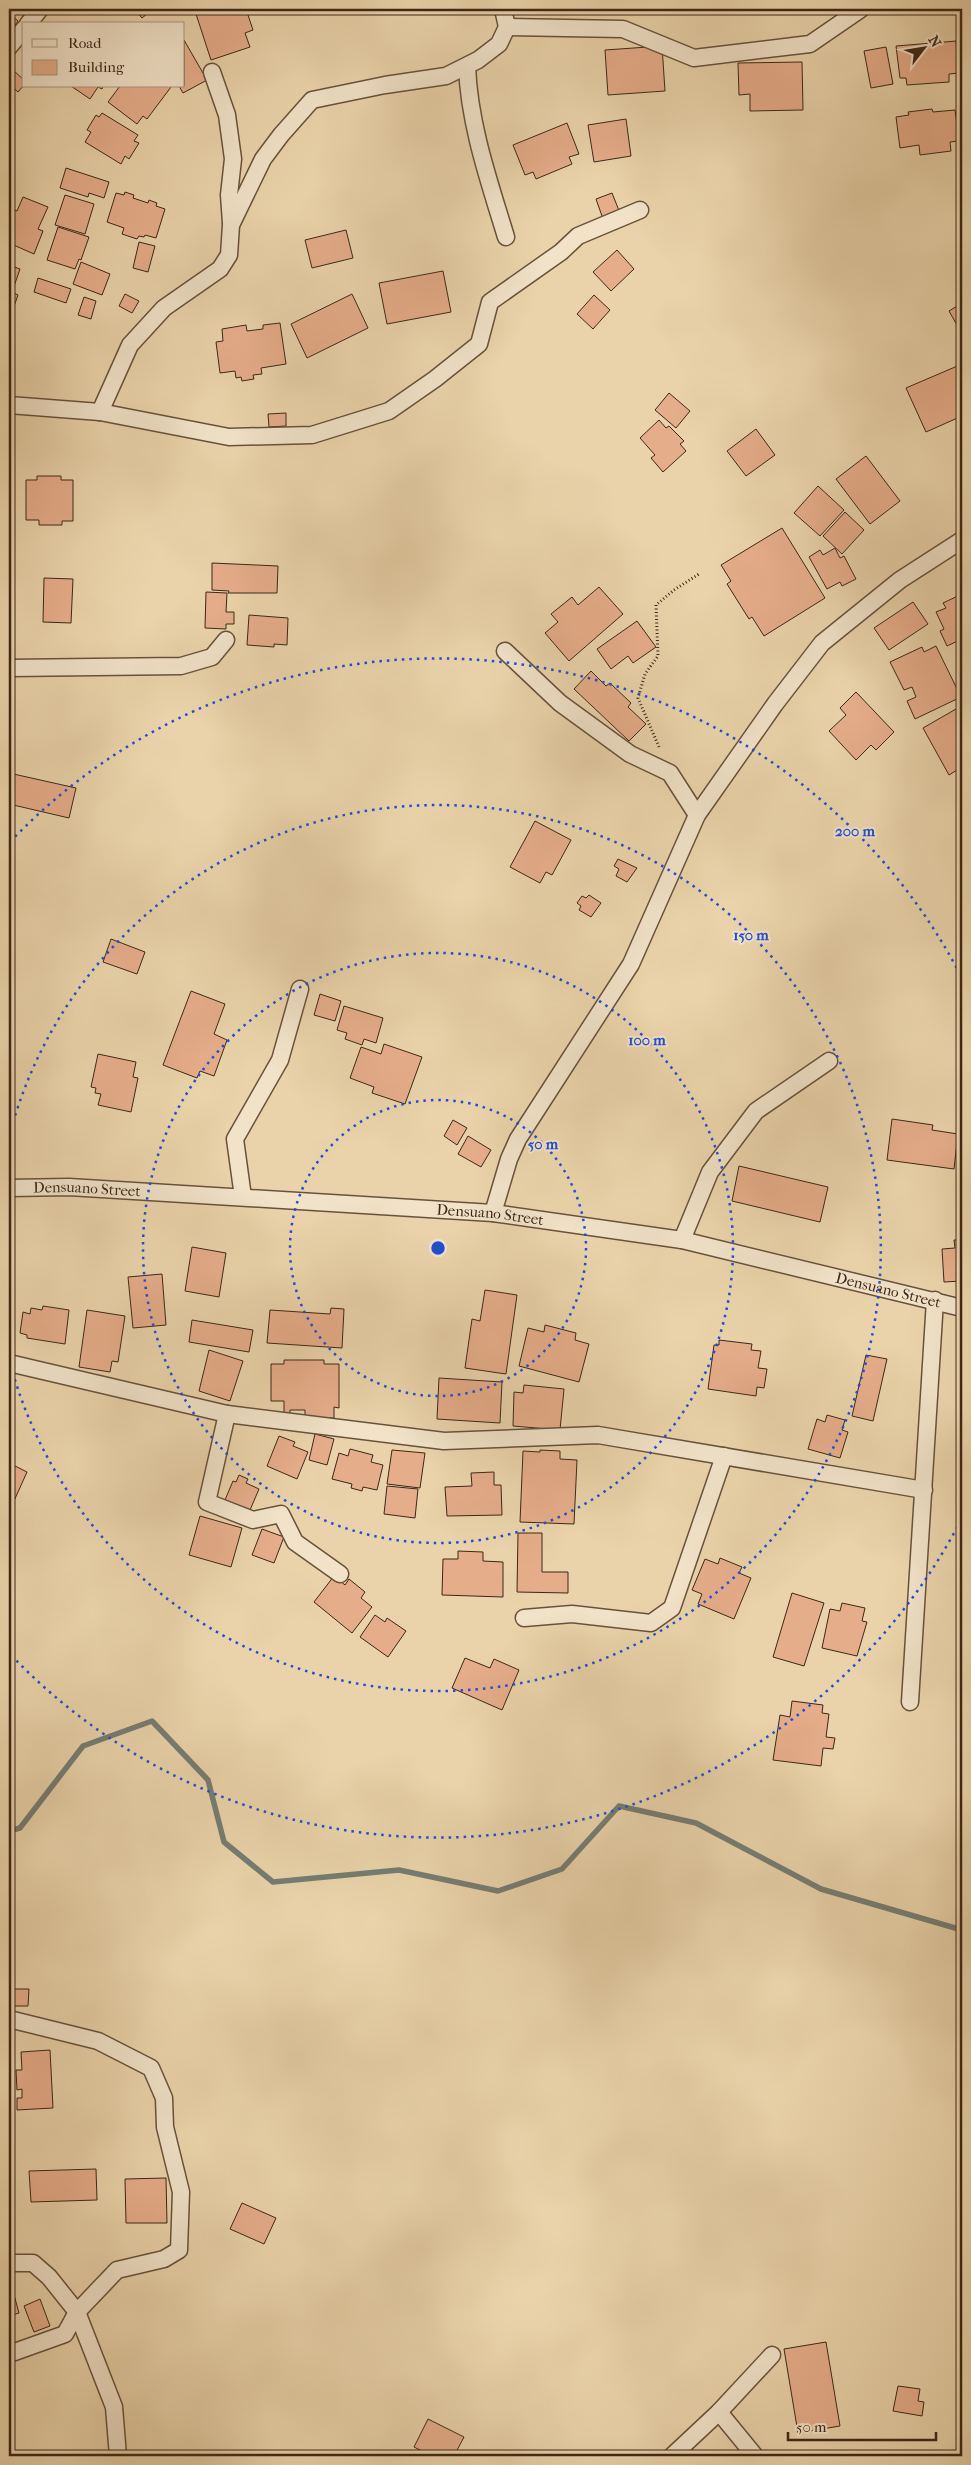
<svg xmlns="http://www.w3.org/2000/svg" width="971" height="2465" font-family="'IM FELL French Canon',serif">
  <rect width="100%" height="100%" fill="#ead3aa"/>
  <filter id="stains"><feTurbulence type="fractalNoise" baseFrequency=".004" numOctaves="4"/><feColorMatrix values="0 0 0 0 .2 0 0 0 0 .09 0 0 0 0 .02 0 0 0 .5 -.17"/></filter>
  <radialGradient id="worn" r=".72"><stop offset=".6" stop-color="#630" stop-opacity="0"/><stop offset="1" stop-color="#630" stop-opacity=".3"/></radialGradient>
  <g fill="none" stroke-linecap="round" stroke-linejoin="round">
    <polyline stroke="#757d74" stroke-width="5.5" points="9,1831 20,1828 83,1746 152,1721 208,1780 224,1842 273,1882 399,1870 498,1891 562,1869 619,1806 696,1823 821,1889 962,1930"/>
  </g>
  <g fill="#e6ad8a" stroke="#3d2718">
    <polygon points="134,9 153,9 142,18"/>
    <polygon points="211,9 246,9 253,30 245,33 250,47 211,60 196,14"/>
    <polygon points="9,13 18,21 10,32 9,31"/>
    <polygon points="184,40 207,80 183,93 179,86 184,86"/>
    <polygon points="956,41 959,73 949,74 949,82 907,85 906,78 900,78 896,46"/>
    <polygon points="662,46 665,91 608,95 605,50"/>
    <polygon points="886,47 893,84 871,88 864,51"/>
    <polygon points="802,62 803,110 750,111 750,94 739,95 738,63"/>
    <polygon points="13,70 24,80 24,85 18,92 9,84 9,76"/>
    <polygon points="71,86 103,86 102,89 98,87 90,99"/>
    <polygon points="120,86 170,86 171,87 147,119 143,116 137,124 108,102"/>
    <polygon points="932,109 933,112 955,110 959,141 950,142 951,151 920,155 919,145 900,148 896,117 909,115 908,112"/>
    <polygon points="102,113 138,135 134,141 139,143 129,159 125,156 121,164 85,142 91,132 87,130 96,115 99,117"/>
    <polygon points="626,119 631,156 594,162 588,125"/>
    <polygon points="567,123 579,154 569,157 572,164 536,179 533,172 525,175 513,145"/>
    <polygon points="66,168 109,182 104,198 89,193 88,197 60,188"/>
    <polygon points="125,192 134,195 133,198 148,203 149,200 157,203 156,206 165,209 156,238 145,235 144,237 139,236 137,239 122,234 124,228 107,222 116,193 124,195"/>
    <polygon points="612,193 620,213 603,219 596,199"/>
    <polygon points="65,195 94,204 85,234 55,225"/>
    <polygon points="23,197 48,207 38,229 43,231 34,254 9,243 9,208 17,211"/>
    <polygon points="58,227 89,237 81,260 79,259 75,269 47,260"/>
    <polygon points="346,230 353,258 312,268 305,240"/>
    <polygon points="139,242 155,246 148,272 133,268"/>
    <polygon points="617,250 634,269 611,291 593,272"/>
    <polygon points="81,262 110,274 102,295 73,284"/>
    <polygon points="9,265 20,269 12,292 18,295 12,312 9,311"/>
    <polygon points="443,271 451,312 387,324 379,283"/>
    <polygon points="38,278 71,289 66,303 34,292"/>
    <polygon points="125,294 139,301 132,313 119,306"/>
    <polygon points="352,294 368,328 307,358 291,324"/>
    <polygon points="594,295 610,310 593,329 577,314"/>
    <polygon points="84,297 96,301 91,319 78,315"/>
    <polygon points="962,303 962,334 949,311"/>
    <polygon points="280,323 286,364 261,368 262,374 253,375 254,379 242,381 241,377 236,378 235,371 220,373 216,342 223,341 222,329 246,325 247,331 263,329 263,325"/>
    <polygon points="962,364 962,416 926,432 906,388"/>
    <polygon points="669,393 690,411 676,428 655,410"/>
    <polygon points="286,413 286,426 269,427 268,414"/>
    <polygon points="659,420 666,428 669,426 684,441 680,444 686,451 663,472 651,458 655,455 640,438"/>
    <polygon points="756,429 775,455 746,476 727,451"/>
    <polygon points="866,456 900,501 870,524 836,479"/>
    <polygon points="37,476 61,476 61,480 73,480 73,521 62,521 62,525 39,525 39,520 26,520 26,480 37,480"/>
    <polygon points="818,486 844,510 820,536 794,513"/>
    <polygon points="845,512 864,530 842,554 823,536"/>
    <polygon points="782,528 825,598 764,636 752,617 749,619 727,584 731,581 721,565"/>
    <polygon points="835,548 840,558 844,556 856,579 842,586 840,582 827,589 809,557 820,550 823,555"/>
    <polygon points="212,563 278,566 277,593 228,593 229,591 212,590"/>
    <polygon points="44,578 73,579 71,623 43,622"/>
    <polygon points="599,587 623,614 569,661 545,633 558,622 551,614 572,597 578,605"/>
    <polygon points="206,592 227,593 226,612 234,612 234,624 226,624 226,629 205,628"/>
    <polygon points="962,594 962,639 947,646 940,631 944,629 936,612 946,608 943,603"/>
    <polygon points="913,602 928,624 889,650 874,628"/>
    <polygon points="249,615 288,618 287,645 274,644 274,647 247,645"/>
    <polygon points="637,621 656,647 633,663 628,656 611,669 597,649"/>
    <polygon points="936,646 961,697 915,719 907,701 916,697 912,687 904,690 890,662 922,647 924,652"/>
    <polygon points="591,671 606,686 610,683 631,703 628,707 646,724 629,741 574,689"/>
    <polygon points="856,692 894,732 876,750 871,745 856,760 829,731 846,715 840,708"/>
    <polygon points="956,709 962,721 962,767 949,775 923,728"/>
    <polygon points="9,773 76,788 69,818 9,804"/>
    <polygon points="535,821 571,840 552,875 546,872 540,883 510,867"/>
    <polygon points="618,859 637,868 627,882 616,876 619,869 614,866"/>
    <polygon points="589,895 601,903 591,917 579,910 581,906 577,903 582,896 586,898"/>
    <polygon points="111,939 145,952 137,974 103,962"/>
    <polygon points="191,991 225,1004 214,1034 227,1040 214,1076 200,1071 197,1078 163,1065"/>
    <polygon points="320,994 341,1001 335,1021 314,1015"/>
    <polygon points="344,1006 383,1018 376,1043 364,1039 362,1045 345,1039 347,1033 337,1030"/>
    <polygon points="384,1044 422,1057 405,1104 372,1093 374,1087 350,1078 361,1047 381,1054"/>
    <polygon points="98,1054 136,1062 133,1077 138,1078 131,1112 98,1105 101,1094 95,1093 96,1088 91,1087"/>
    <polygon points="892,1119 933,1125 932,1130 958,1134 954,1169 887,1160"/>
    <polygon points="453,1120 467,1128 457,1145 444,1136"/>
    <polygon points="468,1136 491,1150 481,1167 458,1154"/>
    <polygon points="9,1149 11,1171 9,1172"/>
    <polygon points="739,1166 828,1187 820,1222 732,1201"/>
    <polygon points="954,1240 962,1240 962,1281 944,1282 942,1249 955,1248"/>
    <polygon points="192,1247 226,1253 219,1297 185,1291"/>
    <polygon points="162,1274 166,1325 133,1328 128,1277"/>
    <polygon points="485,1290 517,1295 506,1374 465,1368 472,1319 480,1321"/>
    <polygon points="43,1306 69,1310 65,1344 27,1338 27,1335 20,1333 23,1312 30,1314 31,1308 42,1310"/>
    <polygon points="331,1308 344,1309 342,1348 267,1343 270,1310 330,1314"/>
    <polygon points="87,1310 125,1316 118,1362 112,1361 110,1372 79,1367"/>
    <polygon points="192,1320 253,1330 249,1352 189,1342"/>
    <polygon points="545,1325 576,1333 575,1340 589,1344 579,1382 519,1366 528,1328 544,1332"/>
    <polygon points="719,1340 752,1344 751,1350 761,1351 758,1368 767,1369 764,1388 757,1387 756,1396 708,1389 714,1345 719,1345"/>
    <polygon points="209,1350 243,1361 230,1401 199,1391"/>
    <polygon points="866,1355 887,1359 873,1421 852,1416"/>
    <polygon points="284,1360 324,1360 324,1364 339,1364 339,1408 334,1407 334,1418 305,1418 305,1410 290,1410 290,1413 284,1413 284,1401 271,1401 271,1364 284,1364"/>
    <polygon points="439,1378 502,1382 500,1423 437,1419"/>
    <polygon points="524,1385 564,1389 560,1430 513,1426 514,1392 523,1393"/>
    <polygon points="827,1415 845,1420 842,1430 848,1432 840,1458 808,1449 817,1419 825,1422"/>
    <polygon points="315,1434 334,1439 327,1465 309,1460"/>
    <polygon points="279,1436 295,1442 293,1446 308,1452 297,1479 267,1466"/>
    <polygon points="350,1449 373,1455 371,1462 383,1465 377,1490 363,1487 362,1491 351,1488 352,1484 332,1479 339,1453 348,1456"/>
    <polygon points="392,1450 425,1453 420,1488 387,1484"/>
    <polygon points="540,1450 560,1451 560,1459 577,1460 574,1524 520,1522 523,1451 540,1452"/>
    <polygon points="9,1463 27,1472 9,1512"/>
    <polygon points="494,1472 494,1485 501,1485 502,1515 447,1516 445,1487 472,1486 471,1473"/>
    <polygon points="239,1475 248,1479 246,1483 259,1489 250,1510 225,1500 233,1481 236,1482"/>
    <polygon points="387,1486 418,1489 415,1518 384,1514"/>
    <polygon points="200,1516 242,1528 231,1567 189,1555"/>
    <polygon points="262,1529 284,1537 274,1563 252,1555"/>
    <polygon points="518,1533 542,1533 542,1572 568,1572 568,1593 517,1592"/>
    <polygon points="458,1551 483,1552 483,1561 503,1562 503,1597 442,1595 443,1559 458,1559"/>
    <polygon points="720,1558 742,1567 739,1573 751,1578 734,1619 698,1604 702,1594 692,1590 705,1559 718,1564"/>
    <polygon points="334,1576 345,1585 349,1579 365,1592 361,1598 372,1607 352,1633 314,1602"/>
    <polygon points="792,1593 824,1603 804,1666 773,1657"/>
    <polygon points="842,1603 865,1608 862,1621 867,1622 857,1656 822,1648 830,1609 840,1611"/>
    <polygon points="375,1615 385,1622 387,1618 406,1631 388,1657 360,1637"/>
    <polygon points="465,1658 490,1668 494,1659 519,1670 502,1710 452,1688"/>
    <polygon points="792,1701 823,1705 822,1713 829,1714 826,1737 835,1738 833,1749 823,1748 821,1766 773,1760 780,1715 790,1717"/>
    <rect x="9" y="1939" width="3" height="18"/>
    <polygon points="9,1989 29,1989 28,2006 9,2006"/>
    <polygon points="50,2050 53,2108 17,2110 17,2098 22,2098 22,2089 17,2090 16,2070 22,2070 21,2052"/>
    <polygon points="96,2169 97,2200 31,2202 29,2171"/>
    <polygon points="166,2178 167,2223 126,2223 125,2179"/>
    <polygon points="242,2203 276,2218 264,2244 230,2229"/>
    <polygon points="13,2291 19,2313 9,2316 9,2292"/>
    <polygon points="40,2299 50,2326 34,2332 24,2306"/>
    <polygon points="826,2342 840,2426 798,2433 784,2349"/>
    <polygon points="898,2386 920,2389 918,2401 924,2402 922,2416 893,2411"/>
    <polygon points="428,2419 464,2437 454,2456 432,2456 414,2447"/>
  </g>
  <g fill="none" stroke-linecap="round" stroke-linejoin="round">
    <g stroke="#68523c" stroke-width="19">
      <g id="minor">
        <polyline points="28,24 40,9"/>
        <polyline points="507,27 623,29 694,58 810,44 861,9"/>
        <polyline points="9,47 24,29"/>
        <path d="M467,66c2,58 22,115 39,171"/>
        <polyline points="212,72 227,115 233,159 229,195 231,223"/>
        <polyline points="9,405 100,412 229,437 312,435 389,411 435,379 479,344 490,302 561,252 578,236 640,210"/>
        <polyline points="100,412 130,345 164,308 220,269 229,255 231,225 263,159 281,135 312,100 385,85 446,76 478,60 499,44 507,27 503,9"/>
        <polyline points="505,651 560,703 630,754 670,773 697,815"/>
        <polyline points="9,668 181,666 212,657 226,640"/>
        <path id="s1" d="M9,1188l60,-1 424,26 189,27 280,68"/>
        <polyline points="243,1197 235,1139 280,1060 300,989"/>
        <polyline points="493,1213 509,1159 518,1139 631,964 697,815 775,704 822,643 900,580 962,540"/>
        <polyline points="682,1240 710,1172 756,1111 829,1061"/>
        <polyline points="9,1363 227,1414 444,1441 598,1435 924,1490"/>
        <polyline points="227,1414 207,1502 253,1520 281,1514 295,1542 340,1574"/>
        <polyline points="524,1618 572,1614 651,1623 672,1608 724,1456"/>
        <polyline points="910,1702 935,1300"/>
        <polyline points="9,2019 98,2041 151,2068 164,2098 165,2127 181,2192 179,2250 164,2259 117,2270 77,2312 65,2334 9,2354"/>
        <polyline points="9,2263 33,2263 49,2277 77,2312 114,2407 118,2456"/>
        <polyline points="719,2412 755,2456"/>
        <polyline points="672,2456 719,2412 772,2355"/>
      </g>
    </g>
    <polyline stroke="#3d2718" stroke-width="3" stroke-dasharray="1 2.5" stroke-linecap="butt" points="659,747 638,698 645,674 658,656 656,605 674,590 699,574"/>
    <use href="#minor" stroke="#f1e2c8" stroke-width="16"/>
  </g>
  <g fill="none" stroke="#1d4ed8" stroke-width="2.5" stroke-dasharray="2.5 5">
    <circle cx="438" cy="1248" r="148"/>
    <circle cx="438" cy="1248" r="295"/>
    <path d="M9 1137A443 443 0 1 1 9 1359"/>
    <path d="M961 1520A590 590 0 0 1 10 1654M10 842A590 590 0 0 1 961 976"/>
  </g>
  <g text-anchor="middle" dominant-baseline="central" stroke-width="4" stroke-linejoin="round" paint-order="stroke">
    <g font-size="15" fill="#3d2718" stroke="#f1e2c8">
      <text stroke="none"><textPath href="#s1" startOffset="78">Densuano Street</textPath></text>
      <text stroke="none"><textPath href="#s1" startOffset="482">Densuano Street</textPath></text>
      <text stroke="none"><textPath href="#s1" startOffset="888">Densuano Street</textPath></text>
    </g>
  </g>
  <circle cx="438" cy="1248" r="8" fill="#1d4ed8" stroke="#f1e2c8" stroke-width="2.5"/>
  <g font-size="15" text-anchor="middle" font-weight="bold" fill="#1d4ed8" stroke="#f1e2c8" stroke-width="4" stroke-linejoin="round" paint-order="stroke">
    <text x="855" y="836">200 m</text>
    <text x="751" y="940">150 m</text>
    <text x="647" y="1045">100 m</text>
    <text x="543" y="1149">50 m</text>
  </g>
  <rect width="971" height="2465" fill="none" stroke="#ead3aa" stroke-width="30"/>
  <rect x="10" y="10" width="951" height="2445" fill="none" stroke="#3d2718" stroke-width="2.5"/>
  <rect x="15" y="15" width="941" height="2435" fill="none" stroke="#3d2718"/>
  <rect x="22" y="22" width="162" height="65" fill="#f1e2c8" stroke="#a99782"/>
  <rect x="32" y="39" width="25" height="8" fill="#f1e2c8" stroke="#a99782"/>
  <text x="68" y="48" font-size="15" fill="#3d2718">Road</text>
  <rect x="32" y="60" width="25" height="15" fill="#e6ad8a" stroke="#a99782"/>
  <text x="68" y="72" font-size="15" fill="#3d2718">Building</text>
  <g transform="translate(924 48) rotate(59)" stroke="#f1e2c8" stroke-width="4" paint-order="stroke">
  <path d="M0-4L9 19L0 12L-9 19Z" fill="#3d2718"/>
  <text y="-8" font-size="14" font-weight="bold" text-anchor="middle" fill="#3d2718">N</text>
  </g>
  <path d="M788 2432v8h148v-8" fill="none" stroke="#3d2718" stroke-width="2.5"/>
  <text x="796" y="2432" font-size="15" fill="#3d2718" stroke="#f1e2c8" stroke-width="4" paint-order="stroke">50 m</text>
  <rect width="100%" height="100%" filter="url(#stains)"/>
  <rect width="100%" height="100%" fill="url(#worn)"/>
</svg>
